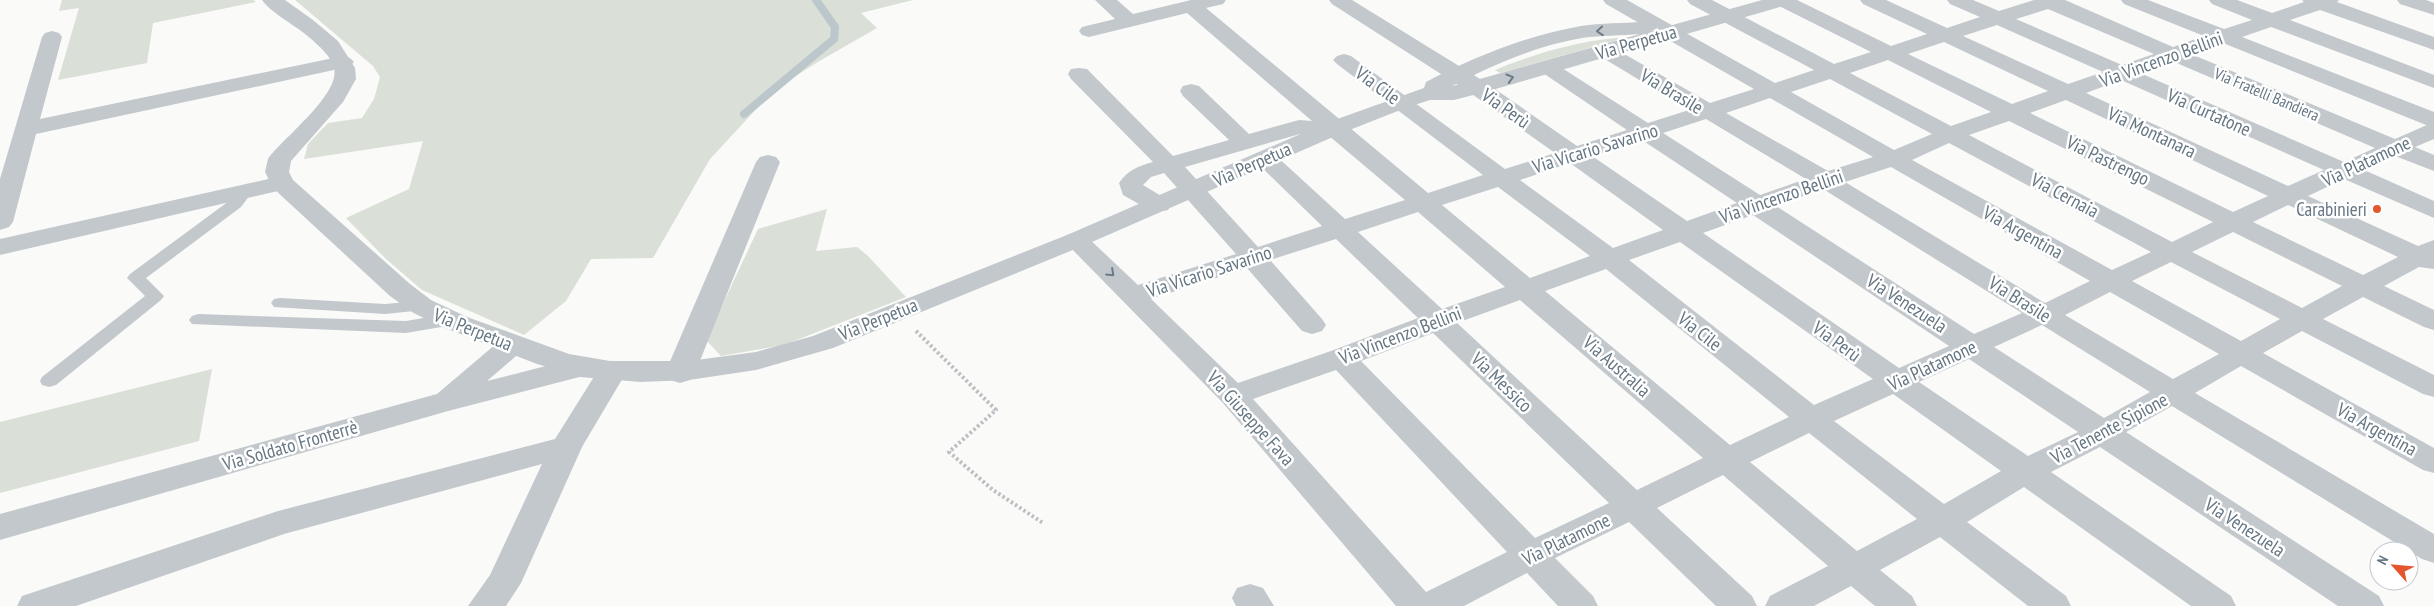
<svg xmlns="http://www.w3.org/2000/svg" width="2434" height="606" font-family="'PT Sans Narrow',sans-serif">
  <rect width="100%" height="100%" fill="#fafaf8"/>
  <g fill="#dadfd7">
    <polygon points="62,0 253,0 256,2 153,23 147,63 58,80 79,8 59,11"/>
    <polygon points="295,0 913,0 861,13 877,28 816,63 773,91 710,159 653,258 591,259 566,301 524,335 422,290 386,259 346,218 409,189 423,141 304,159 308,144 328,123 362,118 374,99 380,77 373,66"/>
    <path d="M1628,37l-128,36 -5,-3c44,-18 86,-30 133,-33z"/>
    <polygon points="827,209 816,251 857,247 868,256 906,297 784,345 721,356 706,340 758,229"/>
    <polygon points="212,369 199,441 0,493 0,422"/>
  </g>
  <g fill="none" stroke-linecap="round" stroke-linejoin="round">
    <polyline stroke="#bbc7cb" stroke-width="8" points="744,114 834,39 835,27 816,0"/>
    <polyline stroke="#bbbfc2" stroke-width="4" stroke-dasharray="2.5 2.5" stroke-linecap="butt" points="916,331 996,410 949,452 993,490 1043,523"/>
    <g fill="#c3c8cc" fill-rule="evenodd">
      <polygon points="245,186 253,191 241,207 146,278 164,296 161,300 56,385 49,387 42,385 40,381 42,377 145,296 127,278 130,274 229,201 239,188"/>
      <polygon points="280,298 385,304 418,301 424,302 427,306 424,310 385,314 274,307 271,303 274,299"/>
      <polygon points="198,314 406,321 447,314 453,316 456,320 453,324 447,326 406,333 192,324 189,320 192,316"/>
    </g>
    <g fill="#c3c8cc" fill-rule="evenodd">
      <path d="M1095,0h22l16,14 58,-14h35l-3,4 -17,4 222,185 55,-18 -146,-111 -4,-4 4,-4 7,-2 7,2 154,113 50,-16 -86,-61 -137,-88 -3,-4h23l133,82 92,64 50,-16 -87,-59 -4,-4 4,-4 7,-2 7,2 94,60 41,-13 -91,-55 -3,-4 3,-4 7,-2 7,2 98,56 44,-14 -148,-85 -3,-4h24l148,83 39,-13 -124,-66 -3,-4h25l122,64 37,-12 -96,-48 -3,-4h25l94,46 36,-12 -64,-30 -3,-4h26l61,28 33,-11 -30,-13 -3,-4h26l26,11 35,-11h31l108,47 31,-11 -80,-32 -3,-4h27l76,29 28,-9 -40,-16 -3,-4h28l35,13 32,-11 -2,-2h37l-2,2 97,35v13l-114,-40 -30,10 144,55v13l-163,-61 -29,10 192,75v27l-19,8 19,8v16l-39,-15 -31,14 70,31v17l-90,-39 -36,17 110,50 16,-6v29l-15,-2 -35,19 50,24v20l-10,-3 -61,-30 -40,22 111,56v22l-11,-3 -121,-63 -39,22 171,95v25l-11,-3 -182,-104 -46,27 239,141v29l-12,-4 -250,-153 -46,26 253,164 5,10h-46l-238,-159 -49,25 180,124 5,10h-45l-167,-119 -57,35 99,74 5,10h-43l-88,-69 -60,33 32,26 5,10h-42l-24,-20 -37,20h-49l5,-10 58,-30 -105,-91 -66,33 95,88 5,10h-41l-87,-84 -74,36 38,38 5,10h-40l-31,-33 -63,33h-68l-174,-204 -159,-162 4,-5 9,-3 9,3 53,50 98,-31 -72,-81 -13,4 -8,8 25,15 3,5 -3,5c-17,4 -30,-7 -45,-15l-4,-12c9,-13 19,-17 34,-21l-82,-83 -3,-5 3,-5 8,-1 8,1 86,87 56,-16 -46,-44 -3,-5 3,-5 8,-2 8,2 50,48 50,-14 13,1 -125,-108 -98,24 -7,-2 -3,-4 3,-4 33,-8zM2048,9l106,45 -32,11 -106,-46zM1997,25l106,47 -35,12 -105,-48zM1944,42l104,49 -36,13 -104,-50zM2223,43l203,82h1l-32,14 -204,-85zM1888,60l103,52 -40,14 -101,-53zM2172,61l203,87 -31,14 -204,-89zM1830,79l102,55 -38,16 -103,-58zM2121,80l203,90 -36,16 -202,-93zM1770,98l103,59 -45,14 -102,-58zM2066,100l202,96 -35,16 -203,-99zM1706,119l100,60 -46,16 -97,-62zM2009,121l204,101 -41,20 -203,-107zM1300,134l28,1 77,65 -60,19 -72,-66 -8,-2 -8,2 -4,5 4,5 65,63 -64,21 -73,-80zM1642,140l95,63 -50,18 -95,-65zM1949,143l202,109 -39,18 -200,-110zM1570,163l93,67 -50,18 -93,-68zM1891,167l199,114 -45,22 -200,-121zM1498,187l92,69 -60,22 -88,-73zM1823,189l199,124 -48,21 -198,-128zM2288,205l110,52 -35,18 -110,-53zM1418,212l87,75 -63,22 -84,-77zM1753,215l196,131 -50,22 -196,-135zM2233,232l109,54 -40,22 -110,-56zM1336,239l82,79 -87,33 -93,32 -87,-84 96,-31 55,63 10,3 10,-3 4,-6 -4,-6 -52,-59zM1680,242l193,137 -59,26 -185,-145zM2171,262l109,57 -39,22 -109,-60zM1606,269l183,148 -59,28 -185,-154zM2110,292l109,62 -46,25 -108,-64zM1520,300l183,158 -66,32 -180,-167zM2042,325l108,67 -46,26 -110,-71zM1433,333l176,170 -74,35 -174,-177zM1969,359l109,73 -50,24 -109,-74zM1336,370l171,182 -81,40 -173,-193zM1893,394l108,77 -57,33 -110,-83zM1809,433l108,86 -60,32 -107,-89z"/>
      <polygon points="52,31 59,33 62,37 40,119 343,56 350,58 354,62 350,66 343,68 36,134 13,222 9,227 0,230 0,179 42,37 45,33"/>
      <polygon points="768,155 776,157 780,162 695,373 690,380 680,383 670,380 665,373 756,162 760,157"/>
      <polygon points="282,176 291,178 294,183 291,188 0,255 0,239"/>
      <polygon points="513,335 523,338 527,344 523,350 487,381 581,357 591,360 596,367 591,374 448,411 0,540 0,514 437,394 503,338"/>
      <polygon points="612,361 622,364 627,371 582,447 521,583 506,606 468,606 490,575 542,464 284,534 76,606 17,606 22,596 278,511 555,439 602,364"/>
      <polygon points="1250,584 1263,588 1274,606 1236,606 1232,598 1237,588"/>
    </g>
    <g fill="#c3c8cc" fill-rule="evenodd">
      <path d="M262,0h23l28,20 25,21 17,27 1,11 -13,23 -52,59 -2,11 4,8 117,104 21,16 36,17 102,37 41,7h79l67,-9 57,-16 254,-101 259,-112 98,-35 2,-6c51,-26 99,-46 155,-56 20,-3 42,-3 62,-4l7,2 3,4 -2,3 111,-31h31l-3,4 -305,88 -31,8h-24l-22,7 -66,26 -257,112 -252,103 -77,22 -67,10 -48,2 -61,-5 -43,-13 -102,-40 -23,-12 -22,-16 -117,-108 -8,-16 3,-13c15,-21 73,-65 66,-91 -3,-12 -15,-22 -24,-30 -13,-12 -38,-24 -48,-38zM1640,34l-171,48 -17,4c41,-21 83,-40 130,-48 19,-3 39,-2 58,-4z"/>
      <polygon points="2397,0 2426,0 2434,3 2434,15 2400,4"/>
    </g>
  </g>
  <defs><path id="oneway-chevron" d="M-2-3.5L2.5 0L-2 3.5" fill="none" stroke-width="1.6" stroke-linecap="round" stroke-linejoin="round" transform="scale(1.25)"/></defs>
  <g stroke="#6a7a87">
    <use href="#oneway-chevron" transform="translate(1600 31) rotate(176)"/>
    <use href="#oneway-chevron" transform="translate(1510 78) rotate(-16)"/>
    <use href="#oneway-chevron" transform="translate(1111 273) rotate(43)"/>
  </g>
  <circle fill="#e4572e" stroke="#fff" stroke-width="2" cx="2377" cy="209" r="5"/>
  <g text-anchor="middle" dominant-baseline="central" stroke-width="5" stroke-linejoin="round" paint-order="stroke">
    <g font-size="16" fill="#657683" stroke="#fff">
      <text transform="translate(2267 94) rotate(23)">Via Fratelli Bandiera</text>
    </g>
    <g font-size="19" fill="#657683" stroke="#fff">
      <text transform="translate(1636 42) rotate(-16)">Via Perpetua</text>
      <text transform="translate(2161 59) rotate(-20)">Via Vincenzo Bellini</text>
      <text transform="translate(1378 85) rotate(36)">Via Cile</text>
      <text transform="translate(1672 91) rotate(31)">Via Brasile</text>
      <text transform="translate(1506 108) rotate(35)">Via Perù</text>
      <text transform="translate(2209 112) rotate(24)">Via Curtatone</text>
      <text transform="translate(2152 132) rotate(25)">Via Montanara</text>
      <text transform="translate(1595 148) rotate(-17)">Via Vicario Savarino</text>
      <text transform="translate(2108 160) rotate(26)">Via Pastrengo</text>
      <text transform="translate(2366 161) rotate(-25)">Via Platamone</text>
      <text transform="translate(1252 164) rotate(-24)">Via Perpetua</text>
      <text transform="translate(2065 195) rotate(28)">Via Cernaia</text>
      <text transform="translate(1781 196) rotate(-19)">Via Vincenzo Bellini</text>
      <text transform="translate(2023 232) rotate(29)">Via Argentina</text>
      <text transform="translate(1209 271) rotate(-18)">Via Vicario Savarino</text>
      <text transform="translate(2020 299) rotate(32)">Via Brasile</text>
      <text transform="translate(1907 303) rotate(33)">Via Venezuela</text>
      <text transform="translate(878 319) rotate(-22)">Via Perpetua</text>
      <text transform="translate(473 329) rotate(22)">Via Perpetua</text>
      <text transform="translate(1700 331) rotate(38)">Via Cile</text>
      <text transform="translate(1400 335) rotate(-21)">Via Vincenzo Bellini</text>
      <text transform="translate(1837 341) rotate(36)">Via Perù</text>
      <text transform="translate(1932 365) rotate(-25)">Via Platamone</text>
      <text transform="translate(1617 366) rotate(41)">Via Australia</text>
      <text transform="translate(1502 382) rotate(44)">Via Messico</text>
      <text transform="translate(1251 418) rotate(48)">Via Giuseppe Fava</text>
      <text transform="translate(2109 428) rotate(-28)">Via Tenente Sipione</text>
      <text transform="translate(2377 429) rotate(29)">Via Argentina</text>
      <text transform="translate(290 445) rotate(-16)">Via Soldato Fronterrè</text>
      <text transform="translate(2245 527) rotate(33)">Via Venezuela</text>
      <text transform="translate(1566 539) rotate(-26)">Via Platamone</text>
    </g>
    <g font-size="19" fill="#657683" stroke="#fff" text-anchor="end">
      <text x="2367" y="209">Carabinieri</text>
    </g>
  </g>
  <g transform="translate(2394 566) rotate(297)"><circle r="24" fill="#ffffff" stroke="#c1c8cd"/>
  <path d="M0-4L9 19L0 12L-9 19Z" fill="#e4572e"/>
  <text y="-8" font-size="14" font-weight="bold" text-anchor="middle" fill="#657683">N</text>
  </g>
</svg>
